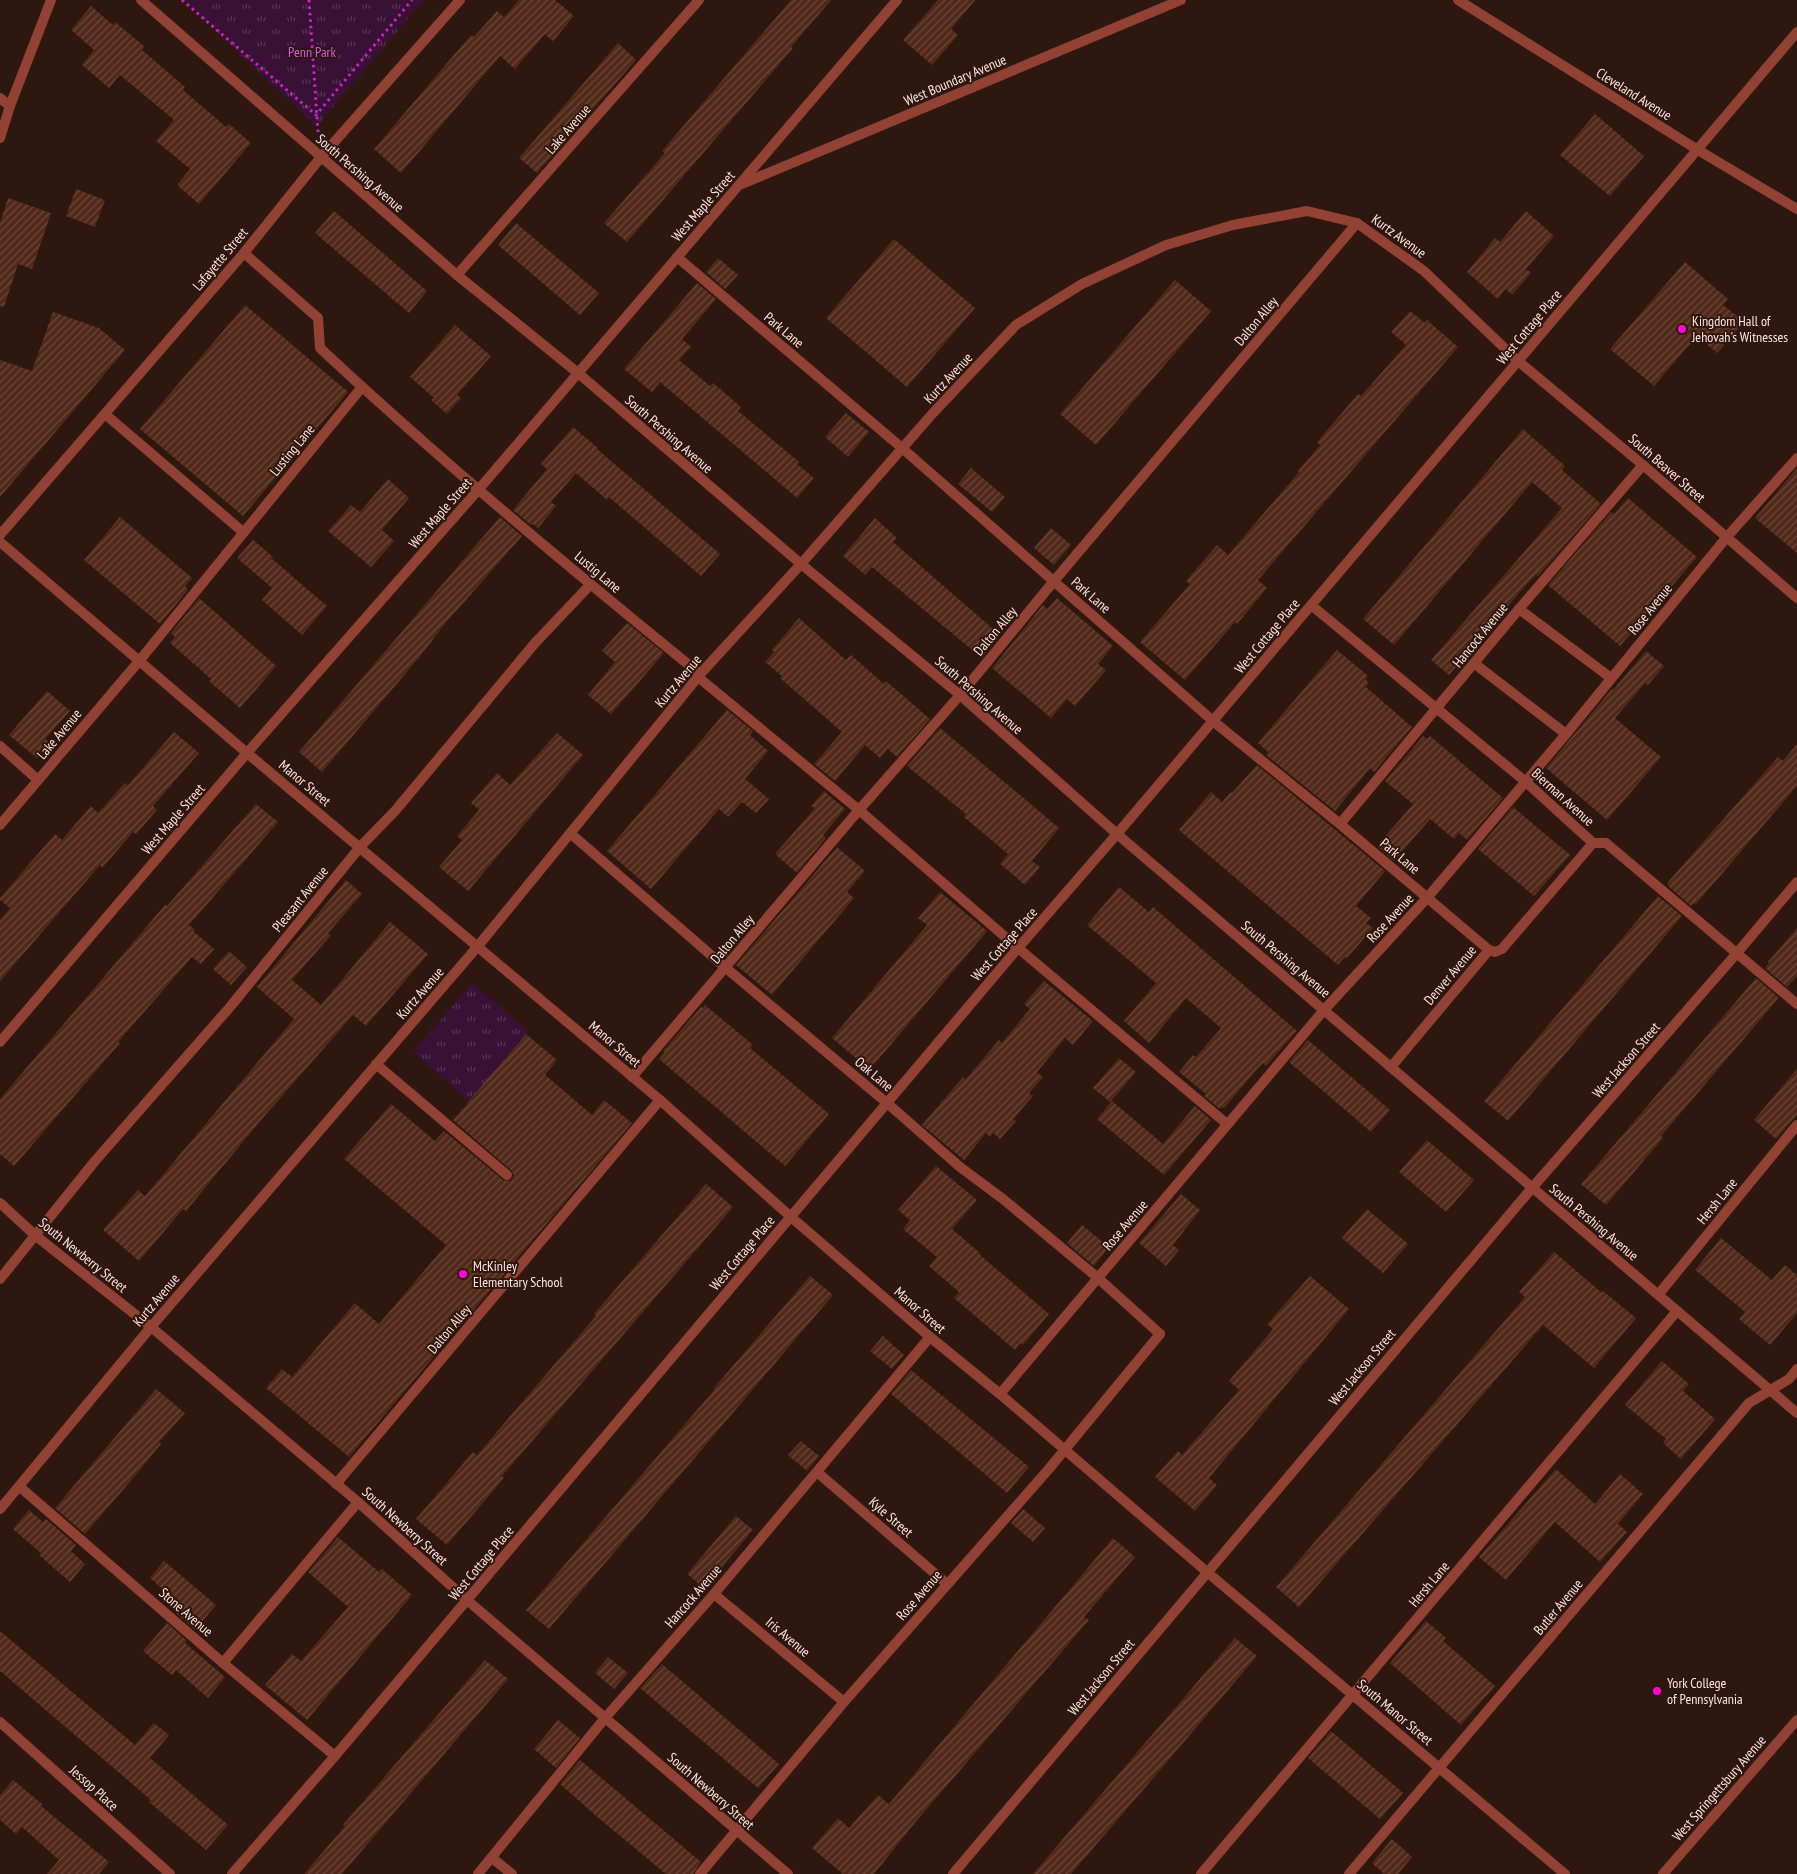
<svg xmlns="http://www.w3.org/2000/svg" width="1797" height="1874" font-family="'PT Sans Narrow',sans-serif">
  <defs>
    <pattern id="park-tufts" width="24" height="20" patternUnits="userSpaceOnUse" patternTransform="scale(1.25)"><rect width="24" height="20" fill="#391137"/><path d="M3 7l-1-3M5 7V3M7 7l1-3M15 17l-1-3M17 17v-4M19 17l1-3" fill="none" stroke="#573453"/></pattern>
    <pattern id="building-hatch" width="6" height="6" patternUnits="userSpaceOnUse" patternTransform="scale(1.25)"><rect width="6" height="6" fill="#512919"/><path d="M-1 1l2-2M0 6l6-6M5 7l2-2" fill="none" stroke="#6b483a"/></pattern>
  </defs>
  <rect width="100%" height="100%" fill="#2e170f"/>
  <g fill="url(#park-tufts)">
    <polygon points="184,0 424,0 316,127"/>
    <polygon points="472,983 528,1031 470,1102 413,1052"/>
  </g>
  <g fill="url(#building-hatch)">
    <polygon points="519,0 555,0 574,16 553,41 545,34 515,69 500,56 401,173 374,149 471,35 474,37 497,11 504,17"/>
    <polygon points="791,0 831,0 791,47 793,48 627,242 604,223 665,153 662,151"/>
    <polygon points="938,0 975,0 951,29 958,35 932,65 903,40"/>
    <polygon points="91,6 113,25 115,22 145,47 142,50 185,87 183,90 226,127 229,124 251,143 199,204 177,185 190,169 156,141 174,120 120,75 109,88 82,65 94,50 71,30"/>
    <polygon points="618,43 636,60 537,173 519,158"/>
    <polygon points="1595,114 1644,156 1610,196 1560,155"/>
    <polygon points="76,189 105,200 95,227 66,216"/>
    <polygon points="8,198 51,213 32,269 18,264 4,307 0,306 0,223"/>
    <polygon points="334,211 427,291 409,313 315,233"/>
    <polygon points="1526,211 1554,236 1526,269 1531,273 1512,295 1506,289 1498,299 1467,272 1495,238 1500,242"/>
    <polygon points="516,223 599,293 580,315 498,245"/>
    <polygon points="894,239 975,308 907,387 826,318"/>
    <polygon points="718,258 738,275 725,289 706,272"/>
    <polygon points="1685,262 1728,299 1723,305 1744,322 1717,353 1697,336 1654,386 1610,349"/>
    <polygon points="1175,280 1211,311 1096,445 1060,414"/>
    <polygon points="697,283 716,299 682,339 691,347 679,360 710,386 713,383 741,407 738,411 799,462 797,464 814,478 797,498 660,382 652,392 624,369"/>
    <polygon points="245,305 348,392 243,516 140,429"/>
    <polygon points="1410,311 1425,323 1427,320 1458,347 1258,580 1267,588 1237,624 1235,622 1185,680 1140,642 1190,584 1186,581 1217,545 1228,555 1299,472 1298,471 1320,445 1317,442 1358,394 1361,396 1406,345 1391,332"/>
    <polygon points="53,312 99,328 125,350 0,497 0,360 32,371"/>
    <polygon points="455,325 491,356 457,395 461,398 447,414 431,400 434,398 410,377"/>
    <polygon points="846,413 869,432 848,457 825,437"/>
    <polygon points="573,427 598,448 597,449 720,554 701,576 609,497 607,500 576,473 551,502 556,506 538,528 533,524 531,525 513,510 547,469 541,464"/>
    <polygon points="1523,429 1565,466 1562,470 1601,504 1538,576 1536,575 1526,585 1449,675 1431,660 1562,508 1532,482 1394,645 1363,619"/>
    <polygon points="971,468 1005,497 992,512 958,484"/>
    <polygon points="1797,468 1797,553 1755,518"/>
    <polygon points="388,479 409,498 382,530 394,541 371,567 328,531 351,505 360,512"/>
    <polygon points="1628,498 1697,557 1620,646 1548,585 1611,512 1614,514"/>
    <polygon points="120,517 192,578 185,586 188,590 160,624 84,560"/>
    <polygon points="500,517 522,536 443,626 422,654 322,772 299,752"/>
    <polygon points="875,518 897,538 893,542 1000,635 982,658 872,567 865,575 843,556"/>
    <polygon points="1051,528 1071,545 1054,565 1034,548"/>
    <polygon points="253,540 273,557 271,558 327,606 302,635 262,600 272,588 237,558"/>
    <polygon points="199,598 276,666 240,708 209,681 211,679 170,643 175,637 171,633"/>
    <polygon points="1057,598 1113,646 1098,664 1106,670 1075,706 1067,699 1051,718 992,668 1043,605 1047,609"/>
    <polygon points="799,618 846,660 851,655 884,684 886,681 930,719 897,757 888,749 880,758 865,745 835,781 814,764 842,732 780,678 782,676 765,662 774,652 772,650"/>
    <polygon points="627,623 664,653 611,714 588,695 615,662 602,651"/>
    <polygon points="1337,650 1368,676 1365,679 1369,683 1366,687 1412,727 1374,772 1370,768 1335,811 1266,755 1268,752 1258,743"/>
    <polygon points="1646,651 1664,666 1648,685 1645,683 1615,718 1661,757 1607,820 1546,768 1612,689 1613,690"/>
    <polygon points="47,691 70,711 45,739 49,742 37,758 9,735"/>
    <polygon points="727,710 753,731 750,735 768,751 745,779 769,799 756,813 742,802 728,817 719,809 651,889 607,851"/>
    <polygon points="940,728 1059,828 1032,861 1040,867 1025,885 1000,864 1008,854 964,817 966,814 907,766"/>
    <polygon points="174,732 199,753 153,806 157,810 136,834 133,832 102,868 100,865 0,981 0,920 10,908 0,900 0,898 55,834 62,840 91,806 98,813 125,783 128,785"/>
    <polygon points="557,733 583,755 468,891 439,867 462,840 457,836 479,810 471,803 497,773 510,785"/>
    <polygon points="1423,736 1427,739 1430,736 1503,798 1467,840 1459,833 1454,839 1430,819 1394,861 1377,846 1413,804 1385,781"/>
    <polygon points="1797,744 1797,786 1696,904 1694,903 1691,906 1667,885 1669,881 1778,757 1783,761"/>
    <polygon points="1257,765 1385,871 1356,906 1371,918 1366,923 1373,928 1347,958 1345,957 1338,965 1179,830 1211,792 1222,802 1231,792 1232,793"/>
    <polygon points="824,791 845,809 823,835 826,838 797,873 775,854 815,808 811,806"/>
    <polygon points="256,804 278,822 189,925 195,930 193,931 214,949 201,964 192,957 118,1042 120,1043 14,1166 0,1154 0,1099 165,905 167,906"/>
    <polygon points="1513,807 1570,855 1534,896 1478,849"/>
    <polygon points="837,847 865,871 847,892 854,898 772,995 736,965"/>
    <polygon points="346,880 362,894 328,933 331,935 292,980 321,1005 390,922 428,954 366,1026 353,1015 261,1120 186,1211 183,1209 139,1261 103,1230 138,1190 145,1196 294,1019 257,987"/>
    <polygon points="1119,887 1149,912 1153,907 1297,1031 1266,1066 1263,1063 1258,1068 1224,1108 1222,1107 1220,1109 1204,1096 1206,1094 1179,1072 1193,1055 1196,1057 1221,1028 1186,998 1149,1043 1124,1021 1156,983 1087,925"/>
    <polygon points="940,892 987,931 871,1068 865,1062 863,1064 832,1038 927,925 918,918"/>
    <polygon points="1658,896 1682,916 1508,1121 1484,1101"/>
    <polygon points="1797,928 1797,976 1787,987 1765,968 1769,963 1768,962"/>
    <polygon points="229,951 247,967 231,985 213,969"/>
    <polygon points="1756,978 1778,997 1777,1000 1661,1136 1663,1138 1606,1205 1581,1184"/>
    <polygon points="1044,981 1093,1021 1073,1045 1065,1038 1037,1072 1043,1077 1029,1093 1033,1096 1013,1119 1016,1121 1000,1139 993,1133 990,1137 986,1133 964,1160 922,1125 963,1077 966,1079 999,1040 1002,1043 1030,1009 1024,1004"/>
    <polygon points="705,1005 753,1045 750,1048 829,1114 785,1166 659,1059 665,1052 663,1051 701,1007 703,1008"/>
    <polygon points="526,1034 557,1060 545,1075 592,1115 604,1100 632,1123 349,1457 266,1388 282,1369 292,1377 355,1303 379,1324 446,1245 344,1159 391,1104 435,1141 444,1131 503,1180 510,1181 514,1176 511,1170 453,1120"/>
    <polygon points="1308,1040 1390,1110 1371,1132 1289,1062"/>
    <polygon points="1119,1058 1136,1072 1110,1102 1093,1088"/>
    <polygon points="1797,1069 1797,1115 1776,1139 1754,1120"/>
    <polygon points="1112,1101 1163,1144 1195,1106 1211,1120 1164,1175 1097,1119"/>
    <polygon points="1427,1140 1474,1180 1446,1212 1399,1172"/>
    <polygon points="936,1166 977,1200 952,1229 980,1253 979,1254 1049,1314 1023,1345 1020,1343 1015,1350 954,1298 959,1292 929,1266 937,1257 903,1229 910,1220 898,1210"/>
    <polygon points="706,1184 733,1207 502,1476 504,1478 447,1545 416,1519 473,1452 477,1455 596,1316 594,1314"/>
    <polygon points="1181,1194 1200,1210 1173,1245 1179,1250 1166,1266 1139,1243"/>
    <polygon points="1367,1209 1408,1244 1383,1273 1342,1238"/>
    <polygon points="1082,1225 1109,1247 1094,1266 1067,1243"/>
    <polygon points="1721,1238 1772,1280 1785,1265 1797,1275 1797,1313 1770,1345 1739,1319 1745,1312 1695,1270"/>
    <polygon points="1554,1252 1602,1293 1603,1291 1636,1318 1594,1368 1543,1325 1299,1607 1276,1587 1525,1297 1519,1292"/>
    <polygon points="810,1276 833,1295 549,1629 526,1610 715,1389 714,1388"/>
    <polygon points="1310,1276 1349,1309 1209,1478 1217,1485 1195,1511 1155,1477 1178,1451 1182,1455 1239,1390 1229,1381 1273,1329 1267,1324"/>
    <polygon points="883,1336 904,1355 892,1369 870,1351"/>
    <polygon points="1662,1361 1689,1384 1683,1391 1715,1419 1681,1459 1663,1443 1666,1439 1625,1405"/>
    <polygon points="911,1370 1029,1467 1007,1493 891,1394"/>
    <polygon points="156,1389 185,1413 159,1442 161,1444 123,1490 85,1534 55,1508"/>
    <polygon points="801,1441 819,1456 807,1471 788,1455"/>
    <polygon points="1556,1469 1595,1504 1620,1474 1643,1494 1618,1524 1627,1532 1600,1562 1555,1522 1506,1580 1479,1557"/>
    <polygon points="1023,1509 1045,1528 1033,1542 1011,1523"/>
    <polygon points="29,1510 43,1522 46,1519 76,1545 71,1551 85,1564 70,1582 39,1555 41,1553 13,1529"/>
    <polygon points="736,1516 753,1530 704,1588 687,1574"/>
    <polygon points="338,1537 379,1572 382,1569 412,1595 307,1720 265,1685 292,1654 301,1661 348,1607 308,1572"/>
    <polygon points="1113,1538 1135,1557 1084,1617 1089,1620 913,1825 874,1874 843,1874 812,1848 838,1818 849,1828 878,1795 889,1804"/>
    <polygon points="164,1561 216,1605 195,1630 176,1613 182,1606 150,1578"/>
    <polygon points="1426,1621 1446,1638 1443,1641 1495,1686 1461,1725 1390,1663"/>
    <polygon points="167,1623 186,1640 185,1643 225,1677 208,1698 176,1670 172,1675 143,1651"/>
    <polygon points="0,1631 135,1745 154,1723 169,1735 150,1758 228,1825 206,1850 149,1802 151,1800 0,1671"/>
    <polygon points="1235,1638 1257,1656 1149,1783 1071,1874 1033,1874"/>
    <polygon points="608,1657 628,1673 614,1689 595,1673"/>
    <polygon points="485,1660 508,1679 342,1874 304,1874 345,1826 343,1825"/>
    <polygon points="662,1664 779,1764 758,1788 640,1688"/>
    <polygon points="558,1720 580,1738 556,1768 534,1749"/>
    <polygon points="1331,1731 1403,1793 1380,1819 1308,1758"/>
    <polygon points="580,1760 701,1862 693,1874 666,1874 595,1815 560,1784"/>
    <polygon points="13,1780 42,1804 41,1806 109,1862 99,1874 47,1874 59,1860 22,1827 16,1834 0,1820 0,1795"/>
    <polygon points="1392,1839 1412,1857 1398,1874 1384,1874 1372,1863"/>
  </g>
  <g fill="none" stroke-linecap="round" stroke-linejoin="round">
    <g stroke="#cb24c6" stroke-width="3" stroke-dasharray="2.5 4" stroke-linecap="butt">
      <polyline points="182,0 316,115 412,0"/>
      <polyline points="309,0 318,132"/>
    </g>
    <g stroke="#924135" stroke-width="10">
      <polyline points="0,98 10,106"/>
      <path d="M244,253l74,65 2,30c122,114 251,221 380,326"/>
      <polyline points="677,257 902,448 1213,721 1340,824 1489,950"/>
      <polyline points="457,275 699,0"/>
      <polyline points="1519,609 1611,678"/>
      <polyline points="1475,664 1566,734"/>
      <polyline points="0,746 38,780"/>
      <polyline points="859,810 1018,948 1227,1124"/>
      <polyline points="0,825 140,660 362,387"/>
      <polyline points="570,833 726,968 887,1103 960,1167 1003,1199 1098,1278 1160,1334"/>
      <polyline points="376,1064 507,1175"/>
      <polyline points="1391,1067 1489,950 1495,952 1502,949 1593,843"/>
      <polyline points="0,1279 95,1161 230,1007 360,847 395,811 535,643 590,585"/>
      <polyline points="1658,1295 1797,1125"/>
      <polyline points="336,1484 660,1100"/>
      <polyline points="223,1663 358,1502"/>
      <polyline points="1201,1874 1677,1311"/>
    </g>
    <g stroke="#924135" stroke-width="10">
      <polyline points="1458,0 1698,150 1797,209"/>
      <polyline points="0,138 10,106 51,0"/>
      <polyline points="742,184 1181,0"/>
      <polyline points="105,414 243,532"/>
      <polyline points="0,535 244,253 321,157 460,0"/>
      <polyline points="0,542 247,753 660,1100 791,1217 930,1337 1000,1394 1207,1572 1565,1874"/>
      <polyline points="1311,605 1526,782 1593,843 1606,843 1797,1004"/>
      <polyline points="698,677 859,810"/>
      <polyline points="1340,824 1519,609 1643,465"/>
      <polyline points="0,1042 247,753 479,489 897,0"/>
      <polyline points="632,1077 859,810 960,695 1054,581 1357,223"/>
      <polyline points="0,1203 36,1236 151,1327 358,1502 467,1600 788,1874"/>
      <polyline points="1000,1394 1324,1010 1427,898 1566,734 1726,538 1797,458"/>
      <polyline points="817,1472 947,1584"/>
      <polyline points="20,1487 223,1663 335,1756"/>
      <polyline points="0,1509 151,1327 478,946 702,672 801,564 933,413 1016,325 1082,284 1166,245 1233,225 1307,211 1357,223 1424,271 1518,361 1643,465 1797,598"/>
      <polyline points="714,1594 844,1702"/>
      <polyline points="0,1722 170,1874"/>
      <polyline points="492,1858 512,1874"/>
      <polyline points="232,1874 335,1756 1018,948 1117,834 1797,32"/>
      <polyline points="478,1874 605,1718 714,1594 930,1337"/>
      <polyline points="700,1874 844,1702 1048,1470 1160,1334"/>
      <polyline points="1349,1874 1749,1403 1789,1379 1797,1369"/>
      <polyline points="1663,1874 1797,1720"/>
    </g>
    <g stroke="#924135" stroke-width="10">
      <polyline points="141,0 457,275 578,373 801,564 960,695 1117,834 1797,1413"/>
      <polyline points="953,1874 1532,1188 1737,953 1797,882"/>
    </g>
  </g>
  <g fill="#ff08d0" stroke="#2e170f" stroke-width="2">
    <circle cx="1682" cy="329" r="5"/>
    <circle cx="463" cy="1274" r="5"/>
    <circle cx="1657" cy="1691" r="5"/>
  </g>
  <g text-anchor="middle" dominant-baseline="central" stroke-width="4" stroke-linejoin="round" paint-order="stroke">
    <g font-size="14" fill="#d65aed" stroke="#2e170f">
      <text x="312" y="52">Penn Park</text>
    </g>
    <g font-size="14" fill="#ffe3dc" stroke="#2e170f">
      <text transform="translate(955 80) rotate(-23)">West Boundary Avenue</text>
      <text transform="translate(1634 94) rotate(32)">Cleveland Avenue</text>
      <text transform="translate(568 129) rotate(-49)">Lake Avenue</text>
      <text transform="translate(360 173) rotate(41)">South Pershing Avenue</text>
      <text transform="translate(703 206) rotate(-49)">West Maple Street</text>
      <text transform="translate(1399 236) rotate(36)">Kurtz Avenue</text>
      <text transform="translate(220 259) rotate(-50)">Lafayette Street</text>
      <text transform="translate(1256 321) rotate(-50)">Dalton Alley</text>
      <text transform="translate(1529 327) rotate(-50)">West Cottage Place</text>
      <text transform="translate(784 330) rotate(40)">Park Lane</text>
      <text transform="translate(948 378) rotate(-47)">Kurtz Avenue</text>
      <text transform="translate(669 434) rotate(41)">South Pershing Avenue</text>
      <text transform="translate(292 450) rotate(-51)">Lusting Lane</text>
      <text transform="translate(1667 468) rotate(41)">South Beaver Street</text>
      <text transform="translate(440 513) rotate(-49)">West Maple Street</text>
      <text transform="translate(598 572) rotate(40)">Lustig Lane</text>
      <text transform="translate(1091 595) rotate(41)">Park Lane</text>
      <text transform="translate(1650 609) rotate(-51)">Rose Avenue</text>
      <text transform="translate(995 631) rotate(-50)">Dalton Alley</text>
      <text transform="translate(1480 635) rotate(-51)">Hancock Avenue</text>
      <text transform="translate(1267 636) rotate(-50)">West Cottage Place</text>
      <text transform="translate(678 681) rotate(-50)">Kurtz Avenue</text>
      <text transform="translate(979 695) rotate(41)">South Pershing Avenue</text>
      <text transform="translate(59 734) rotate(-50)">Lake Avenue</text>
      <text transform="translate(305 783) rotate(40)">Manor Street</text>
      <text transform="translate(1563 797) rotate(42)">Bierman Avenue</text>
      <text transform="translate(173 819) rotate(-49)">West Maple Street</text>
      <text transform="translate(1400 856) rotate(40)">Park Lane</text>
      <text transform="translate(300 899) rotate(-51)">Pleasant Avenue</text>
      <text transform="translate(1390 918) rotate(-47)">Rose Avenue</text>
      <text transform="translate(732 939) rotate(-50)">Dalton Alley</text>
      <text transform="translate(1004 944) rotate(-49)">West Cottage Place</text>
      <text transform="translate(1286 959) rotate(40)">South Pershing Avenue</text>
      <text transform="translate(1450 975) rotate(-50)">Denver Avenue</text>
      <text transform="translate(420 993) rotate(-49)">Kurtz Avenue</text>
      <text transform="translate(615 1044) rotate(40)">Manor Street</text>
      <text transform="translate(1626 1060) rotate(-49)">West Jackson Street</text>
      <text transform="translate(874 1074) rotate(40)">Oak Lane</text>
      <text transform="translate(1717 1201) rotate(-51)">Hersh Lane</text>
      <text transform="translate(1594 1222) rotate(40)">South Pershing Avenue</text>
      <text transform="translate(1125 1225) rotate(-50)">Rose Avenue</text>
      <text transform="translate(742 1253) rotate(-50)">West Cottage Place</text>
      <text transform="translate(83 1255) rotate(39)">South Newberry Street</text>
      <text transform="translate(156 1300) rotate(-50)">Kurtz Avenue</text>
      <text transform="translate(920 1310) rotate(41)">Manor Street</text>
      <text transform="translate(449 1329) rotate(-50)">Dalton Alley</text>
      <text transform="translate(1362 1367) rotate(-50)">West Jackson Street</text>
      <text transform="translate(891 1517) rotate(41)">Kyle Street</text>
      <text transform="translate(405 1526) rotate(42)">South Newberry Street</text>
      <text transform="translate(481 1563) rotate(-50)">West Cottage Place</text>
      <text transform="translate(1429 1584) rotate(-50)">Hersh Lane</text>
      <text transform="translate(919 1595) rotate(-49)">Rose Avenue</text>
      <text transform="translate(693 1596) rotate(-49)">Hancock Avenue</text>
      <text transform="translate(1558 1607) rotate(-50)">Butler Avenue</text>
      <text transform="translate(186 1612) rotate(41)">Stone Avenue</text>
      <text transform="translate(788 1637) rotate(40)">Iris Avenue</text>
      <text transform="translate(1101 1677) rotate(-50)">West Jackson Street</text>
      <text transform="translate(1395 1712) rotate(40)">South Manor Street</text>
      <text transform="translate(94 1788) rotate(42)">Jessop Place</text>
      <text transform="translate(1719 1788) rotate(-49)">West Springettsbury Avenue</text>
      <text transform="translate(711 1791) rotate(41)">South Newberry Street</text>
    </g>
    <g font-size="14" fill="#ffe3dc" stroke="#2e170f" text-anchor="start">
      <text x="1692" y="321">Kingdom Hall of<tspan x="1692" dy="16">Jehovah's Witnesses</tspan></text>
      <text x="473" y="1266">McKinley<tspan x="473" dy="16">Elementary School</tspan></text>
      <text x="1667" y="1683">York College<tspan x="1667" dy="16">of Pennsylvania</tspan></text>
    </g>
  </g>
</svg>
